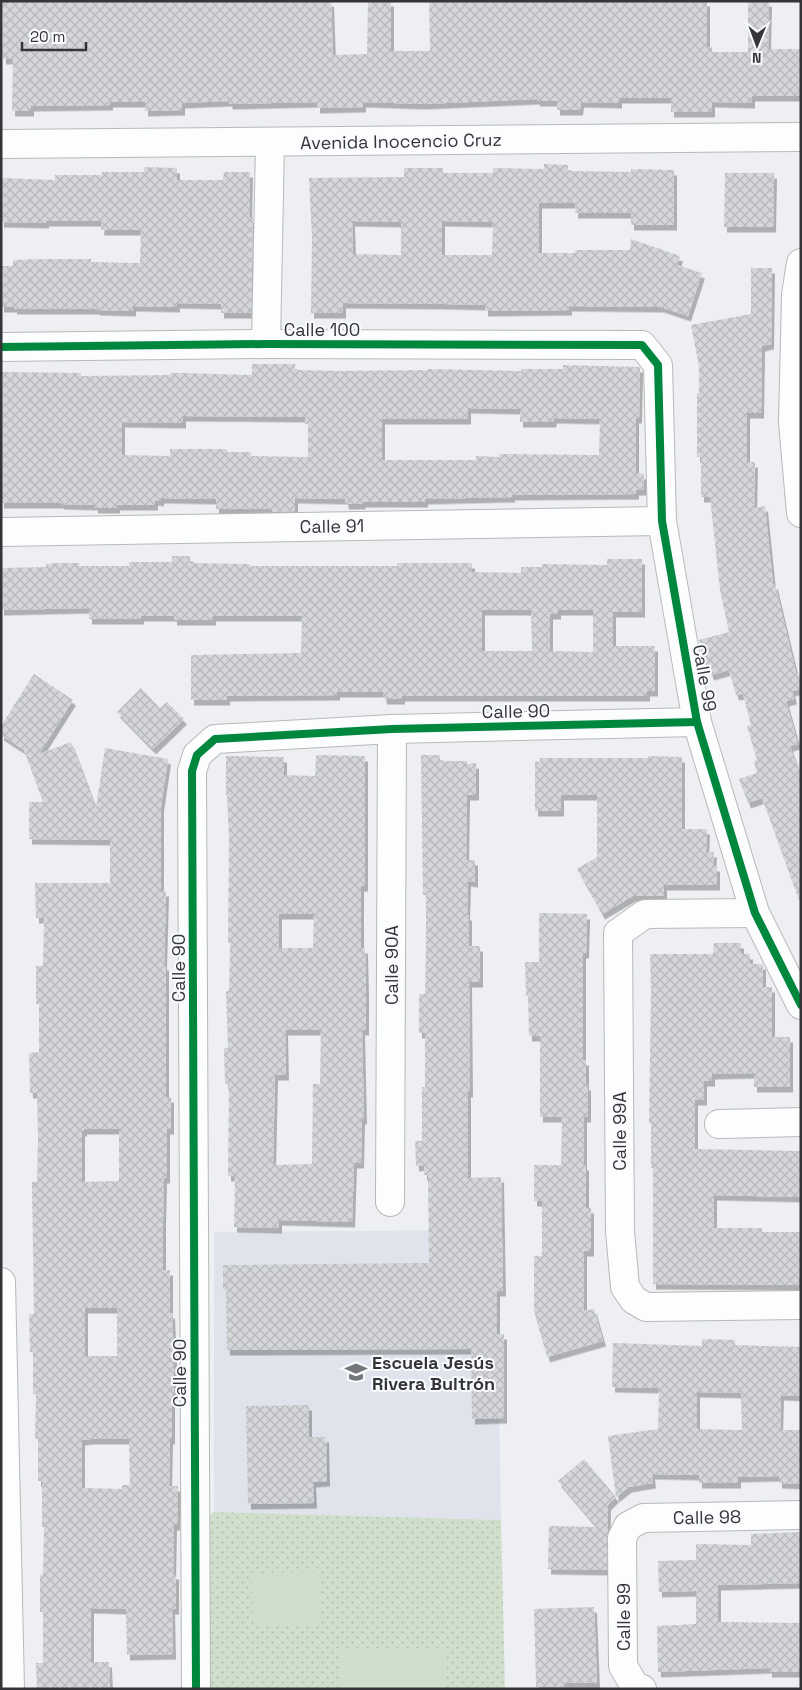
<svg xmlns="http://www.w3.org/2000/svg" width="802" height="1690" font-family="'Space Grotesk',sans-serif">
  <defs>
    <pattern id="park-dots" width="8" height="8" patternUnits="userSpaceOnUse" patternTransform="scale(1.25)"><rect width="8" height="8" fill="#cfdfcb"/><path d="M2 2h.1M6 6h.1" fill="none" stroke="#b2c0af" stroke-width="1.8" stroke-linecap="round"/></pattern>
    <pattern id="building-cross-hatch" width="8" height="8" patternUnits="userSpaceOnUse" patternTransform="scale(1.25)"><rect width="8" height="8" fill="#d4d6d9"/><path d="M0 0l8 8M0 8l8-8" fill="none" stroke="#b7b8bb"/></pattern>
    <filter id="shadow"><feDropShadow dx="3" dy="5.5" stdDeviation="0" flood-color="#0004"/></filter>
  </defs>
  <rect width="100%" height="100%" fill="#edeff2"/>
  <polygon fill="#e0e3ec" points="496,1230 501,1520 214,1512 214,1232"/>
  <polygon fill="url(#park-dots)" points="214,1512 501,1520 505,1689 207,1689 206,1518"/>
  <g fill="#cfdfcb">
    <polygon points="320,1572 320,1623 253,1625 252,1573"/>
    <polygon points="445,1648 446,1689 340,1689 339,1649"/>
  </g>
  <g fill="url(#building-cross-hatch)" fill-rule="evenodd" filter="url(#shadow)">
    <polygon points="3,1 331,1 333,55 367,54 368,1 391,1 391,51 430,51 429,1 707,1 707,47 712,47 712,52 748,52 748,1 769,1 768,49 801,49 801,89 799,96 752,96 752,103 712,102 712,112 671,112 671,98 619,98 619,103 581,102 580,110 557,110 557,101 537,101 537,99 423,104 363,102 363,107 317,108 317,102 230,104 229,101 182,103 182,110 145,111 145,102 110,102 110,105 31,106 31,111 12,111 13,59 3,59"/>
    <path d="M544,164l24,1v6l63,1v-3l43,1v55h-43v-12h-56l1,-10h-37v50h36v-3h55l1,-11 49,17 -3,9 25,8 -14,43 -27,-9 -92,-1v4l-84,1v-6l-40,-1 -102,-1v10h-32l1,-75 -3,-60 95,-1v-9h39v5h50v-5l51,1zM352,221l49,1v33l-48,-1zM442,221l51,1 -1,33h-50z"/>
    <polygon points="144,167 177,168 177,180 223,180 224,172 250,172 249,217 253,217 251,313 221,313 221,304 177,303 177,307 133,306 133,311 97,310 97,309 14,309 14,307 1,307 1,266 13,266 13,260 41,259 91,259 91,262 140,263 141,230 101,230 102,221 46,221 46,223 1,222 1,178 55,180 55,175 102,175 102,172 144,172"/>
    <polygon points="725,173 774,173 773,227 724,227"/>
    <polygon points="751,268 772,268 771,344 762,346 761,413 747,413 747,462 755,462 754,508 765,506 773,584 775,584 796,673 797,673 801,685 801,689 792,691 794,699 786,701 798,744 790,746 801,778 801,900 799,900 762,798 748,803 739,779 757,773 754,761 757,760 747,726 751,725 743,694 736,695 729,670 711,675 706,660 703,661 699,640 729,632 720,590 710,497 701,497 701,457 697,457 697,393 699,393 699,366 691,325 751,314"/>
    <path d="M252,364h43v6l44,1 89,-1v-1l93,2v-2h42v-4l77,2 -1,51h-3v55l8,1 -1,16h-7v4l-124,1v2l-87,2v3h-62l-1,2h-16l-1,-5 -50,-1v13l-23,1v-3h-56v-10l-55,-1v3l-6,-1v5h-38v3h-22v-3l-34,-1v-1h-60v-131l80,1v3l89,-1v-2h13l69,2zM468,408l52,1v13h33l1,-4 46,1 -1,36 -100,-1v3l-23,-1v4h-94v-41h86zM183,416l122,1v7h3v33l-57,-1v-4h-24v-3h-57v7l-48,-1v-33l61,1z"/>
    <path d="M172,556h18v7l60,1v2h147v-3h75v9l49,1v-6h21v-3l65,1v-6h35v53h-29v34h42v45h-8v5h-245v3h-18l-1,-7h-46v3l-110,1v4h-36v-45l110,-2 1,-37h-89v4h-39v-4h-33v3h-52v-11l-88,2v-42l45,-1v-3l10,-1h23v3h50v-4h43zM482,610h49l1,41h-50zM558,610h35v42l-43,-1v-37h8z"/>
    <path d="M34,674l39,26 -34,54 32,-12 25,66 9,-60 63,11 -7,47v85h5l-2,74h2v132h5v32h-4v49h-3l-1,42v50h7v43h2l2,45v37h-2v44h-2l-1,47h9l-1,39h-3l-1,49h3v35h-4l1,45 -46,1 -1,-46 -35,-1v54h18l1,27h-73l-1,-26h7v-51h-3v-37h3l1,-48h-2v-46h-4v-42h-3l1,-45h-3v-42h-3l-1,-38h5l-2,-132h5l1,-43 -1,-46h-7l-1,-40 10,-1v-48h-3v-38h7l1,-48h-8l-1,-35h75v-43l-81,-1v-37h14l-19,-52 -23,-15v-9zM84,1129h35v52l-37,1v-51h2zM85,1308h32v48h-32zM91,1439h38l1,46h-8v4l-40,-1v-48z"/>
    <polygon points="141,688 160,708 167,702 184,719 153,749 117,712"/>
    <path d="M316,755l49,1v130h-4v62h4l1,43v39h-4l2,89h-2l-1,44h-7l-2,59 -73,-2v8l-45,-1 1,-51h-7l1,-93 -4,1 -1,-36h4l-2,-57h3l1,-48h-2l1,-104 -2,-44h-1v-39l58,1v18l31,1zM279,914h35l-1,34h-34zM285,1030h36l-1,54h-7l-1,80 -39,1 2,-90h11z"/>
    <polygon points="421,755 440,755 440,761 467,761 467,764 476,763 476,795 467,795 466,860 475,860 475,882 468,881 467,915 469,915 469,946 480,946 480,982 469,982 470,1092 468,1092 468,1178 501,1177 503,1291 497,1291 497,1334 504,1334 504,1418 472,1419 471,1349 227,1350 226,1290 223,1290 223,1265 429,1263 428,1175 424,1175 424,1165 416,1166 415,1141 422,1141 422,1087 425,1087 425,1033 419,1033 419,994 425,994 426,946 426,895 423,895"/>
    <polygon points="648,756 682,757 682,829 707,829 706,852 714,852 713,866 717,866 717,885 664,885 664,896 633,896 602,914 577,869 597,857 597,795 561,795 561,811 535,811 535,761 540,762 540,758 648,758"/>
    <polygon points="539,913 587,914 586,953 583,953 583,1060 586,1060 586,1085 588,1085 588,1117 584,1117 584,1165 586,1165 586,1208 591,1208 591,1251 584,1251 584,1311 594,1309 603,1341 547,1357 534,1311 534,1256 542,1256 542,1201 534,1201 534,1165 561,1165 562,1117 540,1117 540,1036 529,1036 528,996 526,996 525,962 539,962"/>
    <polygon points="714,943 741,943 741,954 750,954 750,964 763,964 763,987 772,987 772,1037 790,1037 790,1087 754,1087 754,1073 712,1074 712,1081 704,1081 704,1100 695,1100 695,1149 801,1151 801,1197 714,1195 714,1228 762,1228 762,1232 801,1232 801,1278 799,1278 799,1285 653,1284 653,1168 651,1168 651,1123 649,1123 651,990 650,954 713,954"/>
    <path d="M702,1339l33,1v5l66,2v49l-20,-1 -1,35h21v54l-22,-1v-7l-41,1v6h-39v-8l-47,-1 1,9 -24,4 -13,10 -8,-61 50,-7 1,-41 -47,-1 1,-44 89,3zM697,1392l44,1 1,37 -45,-1z"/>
    <polygon points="309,1405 309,1437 326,1437 327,1481 313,1482 314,1503 248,1504 246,1406"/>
    <polygon points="584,1459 616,1497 608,1505 607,1570 548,1569 549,1526 597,1527 558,1481"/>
    <polygon points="801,1532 801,1583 718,1585 718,1622 801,1623 801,1672 769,1672 769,1668 658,1672 657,1626 696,1624 696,1591 659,1592 658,1561 696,1560 696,1544 751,1545 751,1534"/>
    <polygon points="594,1607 597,1683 565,1683 565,1686 536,1687 534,1609"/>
  </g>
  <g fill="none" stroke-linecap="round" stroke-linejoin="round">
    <g stroke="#b7b9bb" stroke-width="30">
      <g id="minor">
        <polyline points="1,144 801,137"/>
        <polyline points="801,263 796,295 793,422 801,513"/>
        <polyline points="266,344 270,143"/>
        <polyline points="1,347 266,344 642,345 658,365 662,521 697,722 755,913 801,1005"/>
        <polyline points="1,532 662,521"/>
        <polyline points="755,913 645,914 618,933 620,1231 625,1287 634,1300 646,1307 801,1305"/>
        <polyline points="719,1124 801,1122"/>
        <polyline points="390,1202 392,729"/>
        <polyline points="1,1282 10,1689"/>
        <polyline points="196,1689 192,771 197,755 215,739 392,729 697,722"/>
        <polyline points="642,1689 634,1685 623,1666 622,1538 628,1526 643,1518 801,1515"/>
      </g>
    </g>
    <use href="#minor" stroke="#fcfdfd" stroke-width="28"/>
    <g stroke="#f9fbff" stroke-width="11">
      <g id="cycleway">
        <polyline points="1,347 266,344 642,345 658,365 662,521 697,722 755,913 801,1005"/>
        <polyline points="196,1689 192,771 197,755 215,739 392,729 697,722"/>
      </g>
    </g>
    <use href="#cycleway" stroke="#00873e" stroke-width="8"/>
  </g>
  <defs>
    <g id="school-bare" transform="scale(1.725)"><path d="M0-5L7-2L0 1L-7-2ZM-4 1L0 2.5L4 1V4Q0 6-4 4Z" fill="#757679" stroke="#f9fbff" stroke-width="2.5" paint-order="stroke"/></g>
  </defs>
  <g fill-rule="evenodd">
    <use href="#school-bare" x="356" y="1372"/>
  </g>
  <g text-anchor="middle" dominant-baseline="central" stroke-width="4" stroke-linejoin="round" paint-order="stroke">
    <g font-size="18" fill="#343538" stroke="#f9fbff">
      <text transform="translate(401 141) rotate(-1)">Avenida Inocencio Cruz</text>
      <text x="322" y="329">Calle 100</text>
      <text transform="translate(332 526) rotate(-1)">Calle 91</text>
      <text transform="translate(705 678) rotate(80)">Calle 99</text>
      <text transform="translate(516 711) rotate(-1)">Calle 90</text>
      <text transform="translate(391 965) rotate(-90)">Calle 90A</text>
      <text transform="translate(178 968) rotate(-90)">Calle 90</text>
      <text transform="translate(619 1131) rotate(-90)">Calle 99A</text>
      <text transform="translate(179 1373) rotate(-90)">Calle 90</text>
      <text transform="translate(707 1517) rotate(-1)">Calle 98</text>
      <text transform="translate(623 1617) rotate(-90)">Calle 99</text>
    </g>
    <g font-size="18" font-weight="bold" fill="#343538" stroke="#f9fbff" text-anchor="start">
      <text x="372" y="1362">Escuela Jesús<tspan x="372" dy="21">Rivera Bultrón</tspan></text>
    </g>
  </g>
  <rect width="802" height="1690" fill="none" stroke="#343538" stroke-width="5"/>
  <g transform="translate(757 45) rotate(181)" stroke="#f9fbff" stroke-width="4" paint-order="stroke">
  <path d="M0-4L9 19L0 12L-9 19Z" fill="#343538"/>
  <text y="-8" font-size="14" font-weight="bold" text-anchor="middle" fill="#343538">N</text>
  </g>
  <path d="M22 42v8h64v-8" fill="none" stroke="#343538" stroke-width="2.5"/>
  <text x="30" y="42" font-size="15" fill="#343538" stroke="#f9fbff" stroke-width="4" paint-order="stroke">20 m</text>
</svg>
